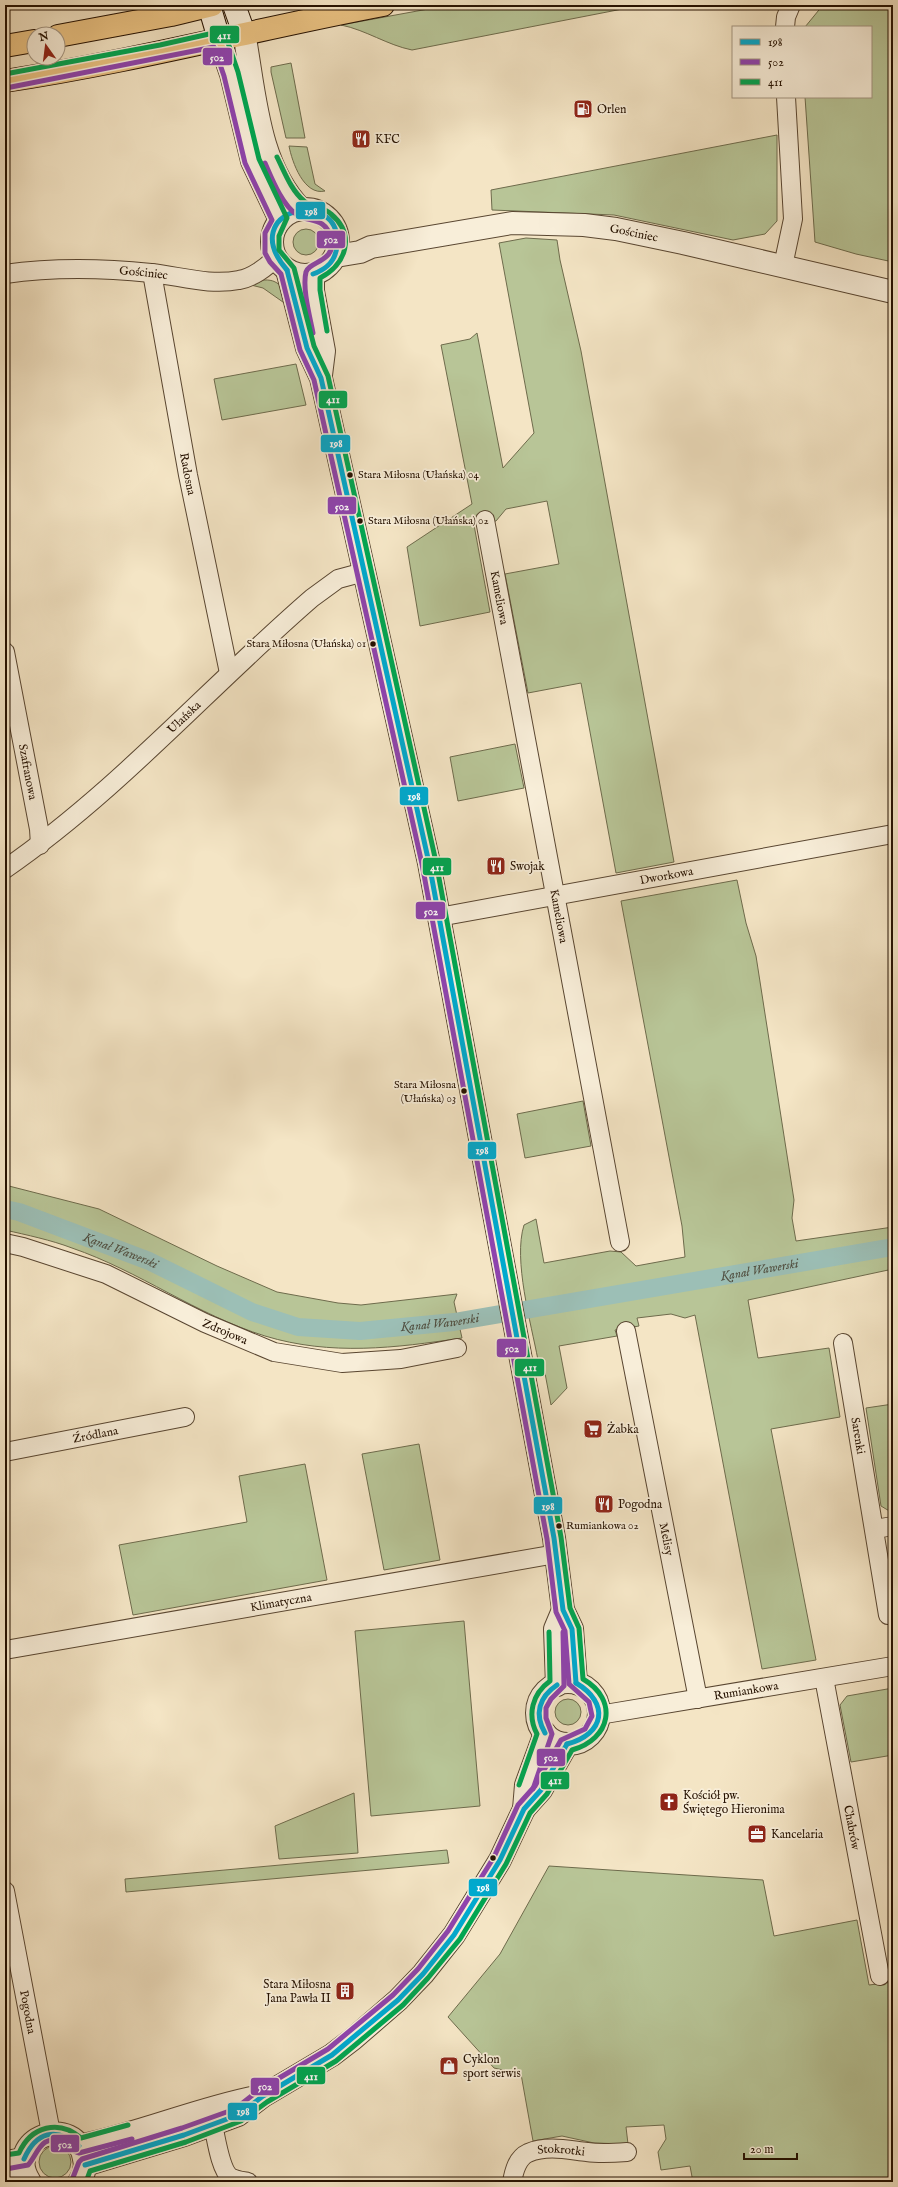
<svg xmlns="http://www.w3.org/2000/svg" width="898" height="2187" font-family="'IM FELL English',serif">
  <rect width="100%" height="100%" fill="#f4e5c5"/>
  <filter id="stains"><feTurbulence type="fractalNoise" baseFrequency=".005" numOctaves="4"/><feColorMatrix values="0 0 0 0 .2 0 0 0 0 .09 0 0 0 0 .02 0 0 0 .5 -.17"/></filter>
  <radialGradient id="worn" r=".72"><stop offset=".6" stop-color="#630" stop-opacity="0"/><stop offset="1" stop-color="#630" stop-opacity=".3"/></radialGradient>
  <g fill="#b8c597" stroke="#6e6b4c">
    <path d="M450,5h193l-231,45c-25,-5 -46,-20 -71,-25z"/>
    <polygon points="823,5 893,5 893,262 856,254 815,242 805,97 871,97 871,27 805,27"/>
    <polygon points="291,63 305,138 286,138 271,72 271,67"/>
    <polygon points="777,135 777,221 765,234 733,240 614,215 492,210 491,190"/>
    <path d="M289,146l18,1 8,37 10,7c-21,5 -33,-29 -36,-45z"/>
    <circle cx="306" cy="242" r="13"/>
    <polygon points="526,238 557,240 560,260 581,351 674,862 616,873 581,683 528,693 505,574 559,564 547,501 506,509 496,521 474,525 490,612 420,626 407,547 472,504 441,345 470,339 477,333 503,468 534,433 499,243"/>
    <path d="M264,280c18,-1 21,13 26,27l-27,-19 -12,-3z"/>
    <polygon points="296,364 306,405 222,420 214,379"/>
    <polygon points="515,744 524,788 458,801 450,757"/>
    <path d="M737,880l9,43 10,33 38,244 -2,18 4,23 97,-14v42l-145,31 10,58 71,-10 11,69 -69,12 45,231 -54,9 -67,-354 -10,3 -14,-4 -34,4 2,8 -24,4 2,6 -58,10 8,42 -16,17 -7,-37 -6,-8c-7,-37 -25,-100 -14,-135l12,-6 8,44 66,-12 11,1 15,14 49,-9 -3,-31 -61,-325z"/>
    <polygon points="583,1101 591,1146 525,1158 517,1114"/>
    <path d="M5,1185l94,24 118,57 60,26 61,11 23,2 96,-11 -3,8 8,36c-67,10 -131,18 -197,-2 -68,-21 -126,-65 -193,-88 -21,-8 -45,-13 -67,-18z"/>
    <polygon points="893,1404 893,1512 891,1512 881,1506 866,1408"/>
    <polygon points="419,1444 440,1560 384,1570 362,1454"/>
    <polygon points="305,1464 327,1580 133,1615 119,1545 247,1522 239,1476"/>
    <polygon points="464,1621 480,1806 371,1816 355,1631"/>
    <polygon points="893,1688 893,1755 851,1762 840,1705 847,1696"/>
    <circle cx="568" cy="1712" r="13"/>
    <polygon points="354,1793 358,1853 279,1859 275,1826"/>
    <polygon points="447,1850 449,1863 126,1892 125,1879"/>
    <polygon points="549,1866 763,1880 774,1936 857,1920 869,1985 893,1982 893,2182 693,2182 690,2166 661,2170 658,2152 666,2139 664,2125 626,2127 628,2144 594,2143 562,2136 533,2141 521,2074 494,2068 448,2017 500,1954"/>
    <circle cx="55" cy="2162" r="16"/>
  </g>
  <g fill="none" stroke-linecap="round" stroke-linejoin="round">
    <path stroke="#9cbfb6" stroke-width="18" id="s1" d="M5,1209l14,3 130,49 103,51 46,15 62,4 94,-9 439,-75"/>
    <g stroke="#594631" stroke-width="20">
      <g id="minor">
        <polyline points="785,27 786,17 791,5"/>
        <polyline points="783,266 793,219 786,97"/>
        <path id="s2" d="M152,273l36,202 41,198"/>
        <path id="s3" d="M5,274c49,-7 97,-6 146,-1 29,3 59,13 88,7 13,-2 28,-13 36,-22"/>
        <path id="s4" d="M485,520l135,722"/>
        <path id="s5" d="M5,652l34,177 1,16"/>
        <path id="s6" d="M5,869c113,-78 204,-182 307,-271l26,-19 26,-7"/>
        <path id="s7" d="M439,917l454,-83"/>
        <path id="s8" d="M5,1243l18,4 83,27 99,49 69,29 68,11 59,-4 56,-11"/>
        <path id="s9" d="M626,1331l72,368"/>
        <path id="s10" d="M843,1343l45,272"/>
        <path id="s11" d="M5,1452l180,-35"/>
        <polyline points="875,1529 893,1526"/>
        <path id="s12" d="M5,1650l551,-96"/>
        <path id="s13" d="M824,1678l56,298"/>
        <path id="s14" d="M599,1715l294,-49"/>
        <path id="s15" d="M5,1891l46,242"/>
        <path d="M213,2125c3,12 7,44 17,52 5,3 13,4 18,5"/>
        <path id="s16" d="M512,2182c2,-11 5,-24 16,-29 19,-8 40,-3 59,-1 13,2 27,1 40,0"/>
      </g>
    </g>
    <g stroke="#594631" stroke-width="24">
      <g id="tertiary">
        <path d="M244,33c11,58 13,131 57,176"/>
        <polyline points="219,39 231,74 252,161 280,220"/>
        <circle cx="305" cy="242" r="33"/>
        <path id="s17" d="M336,256l24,-4 11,-5 141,-24 72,2 32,4 67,14 210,49"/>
        <polyline points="287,270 307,348 321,378 429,863 554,1538 563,1610 572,1629 576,1683"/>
        <polyline points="313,274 313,291 324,351 321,375"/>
        <circle cx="568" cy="1713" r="31"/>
        <polyline points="557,1685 555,1629 563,1610"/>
        <polyline points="524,1809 526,1785 545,1733"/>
        <path d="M79,2146c60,-12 117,-37 177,-49"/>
        <polyline points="5,2162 24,2159"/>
        <polyline points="85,2165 184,2135 238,2115 263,2096 332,2055 353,2039 398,2000 423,1974 454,1935 500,1860 524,1809 541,1790 567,1744"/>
        <polyline points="5,2180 26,2177"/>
        <path d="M30,2182c-29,-44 47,-71 54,-23 2,8 0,16 -5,23"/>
      </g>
    </g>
    <g stroke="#251100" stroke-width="24">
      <g id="secondary">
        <polyline points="209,5 219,39"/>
        <polyline points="234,5 244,33"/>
      </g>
    </g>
    <g stroke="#251100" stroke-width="24">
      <g id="primary">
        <polyline points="58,36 171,15 212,5"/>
        <polyline points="5,46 34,41"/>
        <path d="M5,81c127,-19 252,-52 378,-76"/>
      </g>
    </g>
    <use href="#minor" stroke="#f8eed9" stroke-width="18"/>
    <use href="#tertiary" stroke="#f8eed9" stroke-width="22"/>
    <use href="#secondary" stroke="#f8eed9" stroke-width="22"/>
    <use href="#primary" stroke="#eac282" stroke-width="22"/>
    <g stroke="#f8eed9" stroke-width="8">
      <g id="bus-1">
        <polyline points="287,270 307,348 321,378 429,863 554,1538 563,1610 572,1629 576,1683"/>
        <path d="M287,270c-53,-61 55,-85 50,-25 -1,16 -10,24 -24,29"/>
        <path d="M545,1733c-11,-19 -6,-36 12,-48"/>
        <path d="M567,1744c38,-10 43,-41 9,-61"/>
        <path d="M24,2159c12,-27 32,-33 55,-13"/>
        <polyline points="85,2165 184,2135 238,2115 263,2096 332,2055 398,2000 423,1974 454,1935 500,1860 524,1809 541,1790 567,1744"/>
      </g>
    </g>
    <g stroke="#f8eed9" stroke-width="8">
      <g id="bus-2">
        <polyline points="6,88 214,47 224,76 245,163 272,220 265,233 265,253 270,262 281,274 300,350 314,380 422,864 547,1539 556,1612 565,1631 569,1684 589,1702 592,1716 585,1729 561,1740 535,1786 518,1805 494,1857 448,1931 418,1969 393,1995 328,2049 259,2090 235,2109 182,2128 82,2159 79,2162 72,2180"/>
        <path d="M265,163c7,16 17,42 32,52 12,8 28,1 34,23 6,24 -22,23 -25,34 -4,16 4,45 7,61"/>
        <polyline points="533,1789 552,1734 546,1718 546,1708 551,1699 564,1686 563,1632"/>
        <path d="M6,2169l22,-4c10,-11 13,-33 36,-22 5,3 9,9 15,10l53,-14"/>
      </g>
    </g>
    <g stroke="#f8eed9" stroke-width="8">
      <g id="bus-3">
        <path d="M5,74l155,-29 58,-13 5,1 3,4 12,35 21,87 28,59 -8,18v14l15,18 20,78 14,30 108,486 125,675 9,71 9,20 4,51c36,21 28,60 -11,71l-25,44 -17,19 -24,51 -46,75 -32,39 -25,27 -67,56 -69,41 -26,19 -55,21 -96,29 -4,11"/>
        <path d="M277,157c8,16 14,33 27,44 6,6 20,6 27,13 25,21 15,51 -11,64v12l7,41"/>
        <path d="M519,1785l18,-51c-10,-19 -5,-40 13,-53l-1,-49"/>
        <path d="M5,2155l14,-2c12,-27 40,-34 62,-15l47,-13"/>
      </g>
    </g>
    <use href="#bus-1" stroke="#00a9ce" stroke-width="5"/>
    <use href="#bus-2" stroke="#8e44ad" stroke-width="5"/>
    <use href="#bus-3" stroke="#00a651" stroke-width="5"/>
  </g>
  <defs>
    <g id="fuel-square" transform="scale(1)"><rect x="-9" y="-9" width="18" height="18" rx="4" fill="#8f2418" stroke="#f8eed9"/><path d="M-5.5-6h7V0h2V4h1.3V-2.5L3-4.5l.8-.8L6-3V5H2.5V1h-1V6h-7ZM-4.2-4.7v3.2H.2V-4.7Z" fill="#fff"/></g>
    <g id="restaurant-square" transform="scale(1)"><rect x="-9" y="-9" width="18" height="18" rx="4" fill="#8f2418" stroke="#f8eed9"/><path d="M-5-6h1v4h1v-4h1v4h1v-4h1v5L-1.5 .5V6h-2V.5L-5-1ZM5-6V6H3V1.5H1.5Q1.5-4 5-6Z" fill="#fff"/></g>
    <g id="supermarket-square" transform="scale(1)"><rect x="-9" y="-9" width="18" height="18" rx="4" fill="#8f2418" stroke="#f8eed9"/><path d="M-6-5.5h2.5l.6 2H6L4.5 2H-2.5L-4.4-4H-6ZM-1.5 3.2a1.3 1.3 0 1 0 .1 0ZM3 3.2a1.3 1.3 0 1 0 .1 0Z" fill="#fff"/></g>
    <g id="church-square" transform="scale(1)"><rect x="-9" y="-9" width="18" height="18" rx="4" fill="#8f2418" stroke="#f8eed9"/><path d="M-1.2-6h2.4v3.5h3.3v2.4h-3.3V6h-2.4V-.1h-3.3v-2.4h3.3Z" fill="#fff"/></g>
    <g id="office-square" transform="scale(1)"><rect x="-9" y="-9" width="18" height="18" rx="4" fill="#8f2418" stroke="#f8eed9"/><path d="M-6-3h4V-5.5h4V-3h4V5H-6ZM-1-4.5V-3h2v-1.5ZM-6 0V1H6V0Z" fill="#fff"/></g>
    <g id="building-square" transform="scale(1)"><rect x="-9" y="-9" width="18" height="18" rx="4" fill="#8f2418" stroke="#f8eed9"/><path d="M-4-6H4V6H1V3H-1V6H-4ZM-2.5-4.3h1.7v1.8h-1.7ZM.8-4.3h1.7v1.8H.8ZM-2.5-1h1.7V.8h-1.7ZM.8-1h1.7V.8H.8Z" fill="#fff"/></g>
    <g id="shop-square" transform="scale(1)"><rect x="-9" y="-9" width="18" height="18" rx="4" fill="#8f2418" stroke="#f8eed9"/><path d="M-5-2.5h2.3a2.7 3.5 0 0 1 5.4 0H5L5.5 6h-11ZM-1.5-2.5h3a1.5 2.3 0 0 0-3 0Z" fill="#fff"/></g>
  </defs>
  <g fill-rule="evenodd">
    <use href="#fuel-square" x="583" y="109"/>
    <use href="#restaurant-square" x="361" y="139"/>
    <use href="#restaurant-square" x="496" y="866"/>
    <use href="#supermarket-square" x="593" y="1429"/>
    <use href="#restaurant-square" x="604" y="1504"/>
    <use href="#church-square" x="669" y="1802"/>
    <use href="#office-square" x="757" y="1834"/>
    <use href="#building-square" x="345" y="1991"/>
    <use href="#shop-square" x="449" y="2066"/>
  </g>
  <g fill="#251100" stroke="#f8eed9" stroke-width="1.5">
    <circle cx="350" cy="475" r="3.5"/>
    <circle cx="360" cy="521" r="3.5"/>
    <circle cx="373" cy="644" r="3.5"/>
    <circle cx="464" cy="1091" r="3.5"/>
    <circle cx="559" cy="1526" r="3.5"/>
    <circle cx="493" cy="1858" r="3.5"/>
  </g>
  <g text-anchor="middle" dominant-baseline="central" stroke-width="3.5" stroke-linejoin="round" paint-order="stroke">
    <g font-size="11" fill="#251100" stroke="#f8eed9" text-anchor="start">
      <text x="358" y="475">Stara Miłosna (Ułańska) 04</text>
      <text x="368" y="521">Stara Miłosna (Ułańska) 02</text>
      <text x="366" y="644" text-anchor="end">Stara Miłosna (Ułańska) 01</text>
      <text x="456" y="1085" text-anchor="end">Stara Miłosna<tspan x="456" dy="14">(Ułańska) 03</tspan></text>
      <text x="566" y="1526">Rumiankowa 02</text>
    </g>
    <g font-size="12" fill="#251100" stroke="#f8eed9" text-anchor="start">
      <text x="597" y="109">Orlen</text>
      <text x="375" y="139">KFC</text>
      <text x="510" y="866">Swojak</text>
      <text x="607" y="1429">Żabka</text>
      <text x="618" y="1504">Pogodna</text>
      <text x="683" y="1795">Kościół pw.<tspan x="683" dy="14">Świętego Hieronima</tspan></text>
      <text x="771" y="1834">Kancelaria</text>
      <text x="331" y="1984" text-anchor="end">Stara Miłosna<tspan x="331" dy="14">Jana Pawła II</tspan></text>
      <text x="463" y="2059">Cyklon<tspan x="463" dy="14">sport serwis</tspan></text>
    </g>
    <g font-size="12" fill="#251100" stroke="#f8eed9">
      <text stroke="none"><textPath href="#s17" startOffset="302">Gościniec</textPath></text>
      <text stroke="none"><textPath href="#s3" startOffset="139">Gościniec</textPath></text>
      <text stroke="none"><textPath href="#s2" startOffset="204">Radosna</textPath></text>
      <text stroke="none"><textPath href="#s4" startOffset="79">Kameliowa</textPath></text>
      <text stroke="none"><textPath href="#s6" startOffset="235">Ułańska</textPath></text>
      <text stroke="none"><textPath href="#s5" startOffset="122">Szafranowa</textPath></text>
      <text stroke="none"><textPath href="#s7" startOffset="231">Dworkowa</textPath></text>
      <text stroke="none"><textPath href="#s4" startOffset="403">Kameliowa</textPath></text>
      <text stroke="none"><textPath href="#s8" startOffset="238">Zdrojowa</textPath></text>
      <text stroke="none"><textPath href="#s11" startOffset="92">Źródlana</textPath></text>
      <text stroke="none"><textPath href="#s10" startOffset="94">Sarenki</textPath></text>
      <text stroke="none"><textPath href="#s9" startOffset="212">Melisy</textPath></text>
      <text stroke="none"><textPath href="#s12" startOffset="280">Klimatyczna</textPath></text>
      <text stroke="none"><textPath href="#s14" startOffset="149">Rumiankowa</textPath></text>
      <text stroke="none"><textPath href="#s13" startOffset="152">Chabrów</textPath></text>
      <text stroke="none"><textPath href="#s15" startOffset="123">Pogodna</textPath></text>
      <text stroke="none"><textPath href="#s16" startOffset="68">Stokrotki</textPath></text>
    </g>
    <g font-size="13" font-style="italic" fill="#4f4e40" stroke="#f8eed9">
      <text stroke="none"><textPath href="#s1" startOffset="123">Kanał Wawerski</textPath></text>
      <text stroke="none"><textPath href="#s1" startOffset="783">Kanał Wawerski</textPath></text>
      <text stroke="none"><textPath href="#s1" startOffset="459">Kanał Wawerski</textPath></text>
    </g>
  </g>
  <g stroke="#f8eed9" stroke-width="1.5">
    <rect x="209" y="25" width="31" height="19" rx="4" fill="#00a651"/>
    <rect x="202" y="47" width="31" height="19" rx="4" fill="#8e44ad"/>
    <rect x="295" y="201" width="31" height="19" rx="4" fill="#00a9ce"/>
    <rect x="316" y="230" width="30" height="19" rx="4" fill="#8e44ad"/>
    <rect x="318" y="390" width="30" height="19" rx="4" fill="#00a651"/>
    <rect x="320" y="434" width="31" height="19" rx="4" fill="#00a9ce"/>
    <rect x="327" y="496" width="30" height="19" rx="4" fill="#8e44ad"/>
    <rect x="399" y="786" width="30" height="20" rx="4" fill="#00a9ce"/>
    <rect x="422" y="857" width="30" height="19" rx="4" fill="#00a651"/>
    <rect x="415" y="901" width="31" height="19" rx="4" fill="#8e44ad"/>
    <rect x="467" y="1141" width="30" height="19" rx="4" fill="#00a9ce"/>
    <rect x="496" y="1338" width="31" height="20" rx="4" fill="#8e44ad"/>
    <rect x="514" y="1358" width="31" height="19" rx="4" fill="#00a651"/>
    <rect x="533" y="1496" width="30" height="19" rx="4" fill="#00a9ce"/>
    <rect x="536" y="1748" width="30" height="19" rx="4" fill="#8e44ad"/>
    <rect x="540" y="1771" width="30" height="19" rx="4" fill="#00a651"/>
    <rect x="468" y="1878" width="30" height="19" rx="4" fill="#00a9ce"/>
    <rect x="296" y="2066" width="30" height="19" rx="4" fill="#00a651"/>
    <rect x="250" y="2077" width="30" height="19" rx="4" fill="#8e44ad"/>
    <rect x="227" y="2102" width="31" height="19" rx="4" fill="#00a9ce"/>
    <rect x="50" y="2134" width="30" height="19" rx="4" fill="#8e44ad"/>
  </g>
  <g font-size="11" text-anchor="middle" font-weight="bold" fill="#fff">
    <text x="224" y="39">411</text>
    <text x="217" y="61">502</text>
    <text x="311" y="215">198</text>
    <text x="331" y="243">502</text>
    <text x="333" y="403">411</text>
    <text x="336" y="447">198</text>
    <text x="342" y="510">502</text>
    <text x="414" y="800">198</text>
    <text x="437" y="871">411</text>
    <text x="431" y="915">502</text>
    <text x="482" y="1154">198</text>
    <text x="512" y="1352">502</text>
    <text x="530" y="1371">411</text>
    <text x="548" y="1510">198</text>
    <text x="551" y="1761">502</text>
    <text x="555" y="1784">411</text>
    <text x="483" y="1891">198</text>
    <text x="311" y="2080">411</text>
    <text x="265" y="2090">502</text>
    <text x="243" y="2115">198</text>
    <text x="65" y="2148">502</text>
  </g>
  <rect width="898" height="2187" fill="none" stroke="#f4e5c5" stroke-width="20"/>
  <rect x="6" y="6" width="886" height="2175" fill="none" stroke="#251100" stroke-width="2"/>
  <rect x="10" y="10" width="878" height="2167" fill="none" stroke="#251100"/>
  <rect x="732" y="26" width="140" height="72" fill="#f8eed9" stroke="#a49682"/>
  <rect x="740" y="39" width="20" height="6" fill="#00a9ce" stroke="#a49682"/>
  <text x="768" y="46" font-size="12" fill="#251100">198</text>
  <rect x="740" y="59" width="20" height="6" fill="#8e44ad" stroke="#a49682"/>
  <text x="768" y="66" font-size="12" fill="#251100">502</text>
  <rect x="740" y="79" width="20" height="6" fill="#00a651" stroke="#a49682"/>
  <text x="768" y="86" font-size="12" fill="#251100">411</text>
  <g transform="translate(46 46) rotate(346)"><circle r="19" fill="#f8eed9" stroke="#a49682"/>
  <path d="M0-3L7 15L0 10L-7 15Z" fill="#8f2418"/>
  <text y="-6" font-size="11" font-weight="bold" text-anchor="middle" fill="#251100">N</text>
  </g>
  <path d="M744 2153v6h53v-6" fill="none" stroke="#251100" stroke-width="2"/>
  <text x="750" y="2153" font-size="12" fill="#251100" stroke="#f8eed9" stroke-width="3" paint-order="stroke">20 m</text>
  <rect width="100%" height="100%" filter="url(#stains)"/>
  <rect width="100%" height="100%" fill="url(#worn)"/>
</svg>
